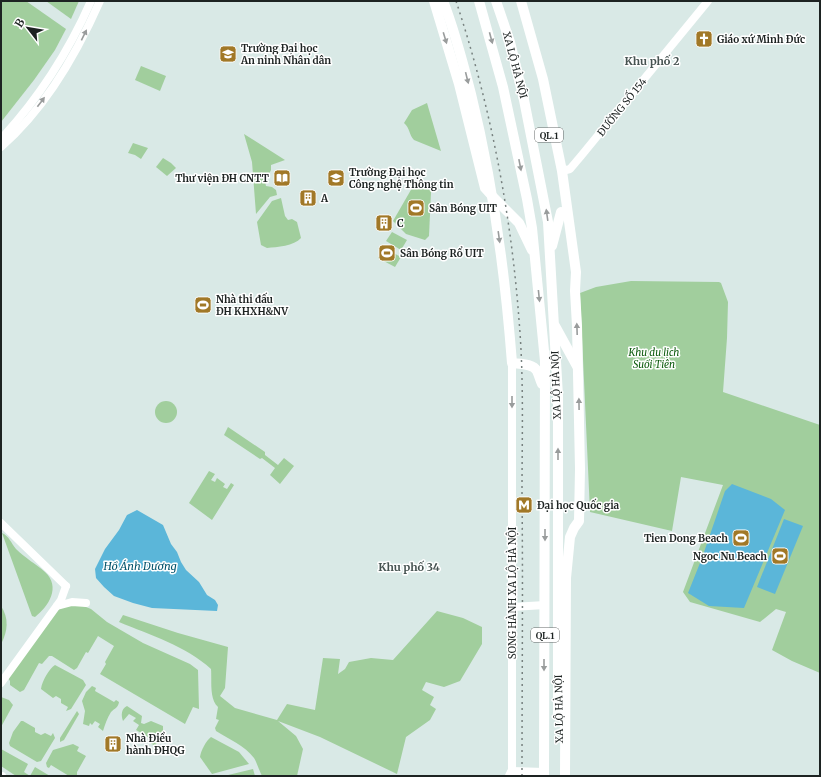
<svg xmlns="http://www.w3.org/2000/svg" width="821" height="777" font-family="Merriweather,serif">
  <rect width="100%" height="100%" fill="#d9e9e6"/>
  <g fill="#a1ce9d">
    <polygon points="1,1 26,1 66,29 55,50 34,80 1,122"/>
    <polygon points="46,1 79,1 71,19"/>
    <polygon points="141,66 166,76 160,91 135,80"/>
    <path d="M427,103l14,48 -27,-11c-5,-5 -4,-12 -10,-17l8,-13z"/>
    <polygon points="244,134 285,160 271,165 271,170 269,174 266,174 264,177 266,186 272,187 276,190 277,195 270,197 256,214 252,162"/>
    <polygon points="133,143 148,148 141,159 135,155 128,153"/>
    <polygon points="163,158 171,163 176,168 167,176 156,167"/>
    <polygon points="422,184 430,189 431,192 429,236 425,240 406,234 393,221 412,188 416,185"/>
    <path d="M281,198l4,18 3,4 4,-1 5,3 4,16c-7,8 -24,9 -34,10l-6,-3 -4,-23 15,-21z"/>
    <polygon points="392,232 407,240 401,250 386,241"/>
    <polygon points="384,248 401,257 395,267 378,258"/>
    <polygon points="631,281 719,282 721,283 728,302 727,338 723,392 820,425 820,673 792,661 772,650 786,612 776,609 760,622 690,602 683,592 723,485 681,477 672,531 590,512 580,293 596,287"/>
    <circle cx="166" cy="412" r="11"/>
    <polygon points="228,427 265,452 265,455 278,465 284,458 294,466 280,484 270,475 275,468 262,458 260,459 224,435"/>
    <polygon points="209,471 215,474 211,480 215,482 217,478 225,484 223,487 227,489 231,483 234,485 212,520 189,503"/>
    <path d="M2,533c7,3 9,10 14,16 9,9 20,15 29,23 16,15 4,34 -10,45l-3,-1z"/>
    <polygon points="81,605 91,609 107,622 143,643 190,664 198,670 199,709 193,707 185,724 100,674 106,664 105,662 114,646 98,636 88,653 86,652 77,668 74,670 52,656 49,656 42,664 39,663 24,690 20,692 10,685 10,681 8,678 50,618 62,606"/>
    <path d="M1,606c8,12 7,25 0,38z"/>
    <path d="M437,611l26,7 19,9v17l-22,37 -16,6 -18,-5 -4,8 12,7 -4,8 6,4 -6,11 -24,17 -9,37 -77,-37 -42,-16 18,15 7,13 -6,27h-35c-3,-6 -5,-13 -8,-18 -9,-12 -25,-19 -38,-27l-1,-3 4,-8 -3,-1 2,-12c-9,-8 -6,-27 -7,-38 -25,-23 -61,-34 -92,-47l4,-7 55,18 50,14 -3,41 -5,8 15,12 42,12 10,-16 28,6 8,-52 17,1 -2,15 7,-5 4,-7 22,-4 22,2z"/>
    <path d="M55,665l28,15 3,5 -15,24 -5,2 2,-4 -7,-4v-4l-5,-3 -3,2 -12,-9c1,-8 8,-20 14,-24z"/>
    <path d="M92,686l4,2 -1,3 19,11 2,-2 3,2c-1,6 -4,6 -8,10 -4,6 -6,13 -8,19l-5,-4 2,-3 -5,-3 -3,4 -2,-2 -1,3 -6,-2 2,-13 -3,-10 4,-9z"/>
    <polygon points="1,697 9,700 13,705 1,727"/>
    <path d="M127,706l15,10 -1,7 3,1 7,-3 12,5v7l-8,13 -6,-4 2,-3 -15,-9 3,-5 -6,-4 3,-3 -7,-4 -6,7c-2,-6 -2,-12 4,-15z"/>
    <polygon points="77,711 79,714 64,740 60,742 60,738"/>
    <polygon points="21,721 23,721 35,728 35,732 41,735 45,733 51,736 53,733 55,738 41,761 37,762 10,746 9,743 13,732"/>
    <path d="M211,737l28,15 10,12 -37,10 -12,-17c1,-7 6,-16 11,-20z"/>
    <polygon points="73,744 79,747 77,751 86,756 77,772 77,776 69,776 51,765 49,768 47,767 46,763 53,750"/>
    <polygon points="1,749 28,764 24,772 30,776 35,767 50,776 16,776 1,766"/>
    <polygon points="253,769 255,776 224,776"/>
  </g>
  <g fill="#5bb6d9">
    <polygon points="732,484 771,499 785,510 744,608 709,606 688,593 702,558 725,491"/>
    <polygon points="137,510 163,525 171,544 177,552 181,562 186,570 199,582 207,595 215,600 218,605 217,611 152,608 133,603 114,596 104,587 96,578 95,569 105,549 119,530 127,515"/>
    <polygon points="784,519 803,526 775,594 757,587"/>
  </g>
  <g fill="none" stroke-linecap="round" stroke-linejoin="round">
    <g stroke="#fff" stroke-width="8">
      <path d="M1,139c39,-42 67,-86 90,-138"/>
      <path d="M1,147c44,-38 76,-94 99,-146"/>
      <polyline points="562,171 570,169 581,156 708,1"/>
      <polyline points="512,363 512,776"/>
      <polyline points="1,523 66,586"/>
      <polyline points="57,606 72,602 86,603"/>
      <polyline points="512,607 545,605"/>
      <polyline points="1,683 61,600 66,586"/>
      <polyline points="1,776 2,776"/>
    </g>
    <g stroke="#fff" stroke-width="10">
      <polyline points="434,1 459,84 485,188 494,198 519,223 532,250"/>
      <path d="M443,1c12,30 20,62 28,93 22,89 34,177 41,269 7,1 21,0 25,8 2,4 3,9 5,13"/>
      <polyline points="479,1 503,87 527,199 532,228 545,361 544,776"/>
      <polyline points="496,1 510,42 524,100 548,222 558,396 558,716"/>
      <polyline points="521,1 543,79 562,171 576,272 575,291 577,326 580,469 579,521 574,528 570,537 566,578 565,776"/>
      <polyline points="552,246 561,212"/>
      <polyline points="555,326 577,366"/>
      <polyline points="510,776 512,772 544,773"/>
    </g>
    <path stroke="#77817f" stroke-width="1.5" stroke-dasharray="2 4" stroke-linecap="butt" d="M456,1c34,103 55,211 63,319 5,58 3,116 3,173 1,94 0,189 0,283"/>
  </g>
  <defs><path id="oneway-solid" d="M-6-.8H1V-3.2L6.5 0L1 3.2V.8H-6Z"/></defs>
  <g fill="#999c9c">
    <use href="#oneway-solid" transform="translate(84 35) rotate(-64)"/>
    <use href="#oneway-solid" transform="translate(445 38) rotate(73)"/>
    <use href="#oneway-solid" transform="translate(491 38) rotate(75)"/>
    <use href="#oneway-solid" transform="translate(467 78) rotate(76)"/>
    <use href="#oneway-solid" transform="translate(41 102) rotate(-53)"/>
    <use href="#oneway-solid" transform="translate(520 165) rotate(79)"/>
    <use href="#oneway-solid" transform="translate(547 215) rotate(-98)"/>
    <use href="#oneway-solid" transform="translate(499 237) rotate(82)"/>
    <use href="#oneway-solid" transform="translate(539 296) rotate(84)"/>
    <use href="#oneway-solid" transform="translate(577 329) rotate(-92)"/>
    <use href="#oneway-solid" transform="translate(512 402) rotate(90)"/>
    <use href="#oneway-solid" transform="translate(579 404) rotate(-91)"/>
    <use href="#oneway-solid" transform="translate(558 454) rotate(-90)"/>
    <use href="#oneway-solid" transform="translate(545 535) rotate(90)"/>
    <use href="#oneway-solid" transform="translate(544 665) rotate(90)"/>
  </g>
  <defs>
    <g id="church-square" transform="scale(0.9)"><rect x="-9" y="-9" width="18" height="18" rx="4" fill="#a17827" stroke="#fff"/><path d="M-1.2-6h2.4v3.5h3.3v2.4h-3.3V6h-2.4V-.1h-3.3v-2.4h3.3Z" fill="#fff"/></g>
    <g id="university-square" transform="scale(0.9)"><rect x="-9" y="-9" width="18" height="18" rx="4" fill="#a17827" stroke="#fff"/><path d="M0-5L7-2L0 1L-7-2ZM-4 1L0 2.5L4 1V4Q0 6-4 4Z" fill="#fff"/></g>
    <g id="library-square" transform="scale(0.9)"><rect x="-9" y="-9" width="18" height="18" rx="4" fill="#a17827" stroke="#fff"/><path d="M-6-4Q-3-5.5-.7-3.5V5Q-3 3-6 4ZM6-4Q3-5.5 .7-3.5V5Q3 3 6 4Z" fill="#fff"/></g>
    <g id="building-square" transform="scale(0.9)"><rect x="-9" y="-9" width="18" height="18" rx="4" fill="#a17827" stroke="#fff"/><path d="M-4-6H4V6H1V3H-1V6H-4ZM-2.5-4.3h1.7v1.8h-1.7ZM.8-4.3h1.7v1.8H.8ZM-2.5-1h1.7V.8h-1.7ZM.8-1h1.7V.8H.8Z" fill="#fff"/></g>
    <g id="stadium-square" transform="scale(0.9)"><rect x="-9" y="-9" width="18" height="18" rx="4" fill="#a17827" stroke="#fff"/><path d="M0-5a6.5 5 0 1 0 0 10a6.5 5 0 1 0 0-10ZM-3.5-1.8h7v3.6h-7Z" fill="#fff"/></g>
    <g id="metro-square" transform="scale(0.9)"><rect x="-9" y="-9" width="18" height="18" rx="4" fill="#a17827" stroke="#fff"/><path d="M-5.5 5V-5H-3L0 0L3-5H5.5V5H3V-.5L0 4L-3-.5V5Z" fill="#fff"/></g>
  </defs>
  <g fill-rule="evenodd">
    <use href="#church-square" x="704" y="39"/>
    <use href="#university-square" x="228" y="54"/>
    <use href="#library-square" x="282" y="178"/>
    <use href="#university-square" x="336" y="178"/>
    <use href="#building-square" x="308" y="198"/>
    <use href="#stadium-square" x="416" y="208"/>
    <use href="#building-square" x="384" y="223"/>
    <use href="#stadium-square" x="387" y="253"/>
    <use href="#stadium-square" x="203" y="305"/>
    <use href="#metro-square" x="524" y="505"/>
    <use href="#stadium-square" x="741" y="538"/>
    <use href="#stadium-square" x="780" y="556"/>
    <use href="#building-square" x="113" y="744"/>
  </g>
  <g text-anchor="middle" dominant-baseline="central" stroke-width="3" stroke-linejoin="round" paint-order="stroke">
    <g fill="#fff" stroke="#616564" stroke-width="1">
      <rect x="535" y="128" width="28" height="14" rx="3"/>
      <rect x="531" y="628" width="28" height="14" rx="3"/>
    </g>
    <g font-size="9" font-weight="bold" fill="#1d2322">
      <text x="549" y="135">QL.1</text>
      <text x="545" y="635">QL.1</text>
    </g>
    <g font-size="10" font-weight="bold" fill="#1d2322" stroke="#fff" text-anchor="start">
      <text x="717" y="39">Giáo xứ Minh Đức</text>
      <text x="241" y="48">Trường Đại học<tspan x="241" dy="12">An ninh Nhân dân</tspan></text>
      <text x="349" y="172">Trường Đại học<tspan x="349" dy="12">Công nghệ Thông tin</tspan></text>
      <text x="269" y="178" text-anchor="end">Thư viện ĐH CNTT</text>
      <text x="321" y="198">A</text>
      <text x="429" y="208">Sân Bóng UIT</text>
      <text x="397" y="223">C</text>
      <text x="400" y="253">Sân Bóng Rổ UIT</text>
      <text x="216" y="299">Nhà thi đấu<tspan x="216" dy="12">ĐH KHXH&amp;NV</tspan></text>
      <text x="537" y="505">Đại học Quốc gia</text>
      <text x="728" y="538" text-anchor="end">Tien Dong Beach</text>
      <text x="767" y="556" text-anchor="end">Ngoc Nu Beach</text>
      <text x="126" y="738">Nhà Điều<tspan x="126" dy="12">hành ĐHQG</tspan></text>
    </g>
    <g font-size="10" fill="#1d2322" stroke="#fff">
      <text transform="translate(515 65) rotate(75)">XA LỘ HÀ NỘI</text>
      <text transform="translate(622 107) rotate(-51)">ĐƯỜNG SỐ 154</text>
      <text transform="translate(556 385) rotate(-92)">XA LỘ HÀ NỘI</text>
      <text transform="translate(512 593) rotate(-90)">SONG HÀNH XA LỘ HÀ NỘI</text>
      <text transform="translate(559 709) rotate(-91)">XA LỘ HÀ NỘI</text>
    </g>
    <g font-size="10" font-style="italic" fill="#0e5c0f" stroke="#fff">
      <text x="654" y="352">Khu du lịch<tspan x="654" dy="12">Suối Tiên</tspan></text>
    </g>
    <g font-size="11" font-weight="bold" fill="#465351" stroke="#fff">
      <text x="652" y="61">Khu phố 2</text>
      <text x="409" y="567">Khu phố 34</text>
    </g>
    <g font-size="11" font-style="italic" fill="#01526a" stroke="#fff">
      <text x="140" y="566">Hồ Ánh Dương</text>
    </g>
  </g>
  <rect width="821" height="777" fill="none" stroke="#1d2322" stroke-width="4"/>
  <g transform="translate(28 28) rotate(301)" stroke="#ffffff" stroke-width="3" paint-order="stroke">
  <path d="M0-3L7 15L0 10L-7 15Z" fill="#1d2322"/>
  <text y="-6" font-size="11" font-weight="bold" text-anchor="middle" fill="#1d2322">B</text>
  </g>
</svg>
